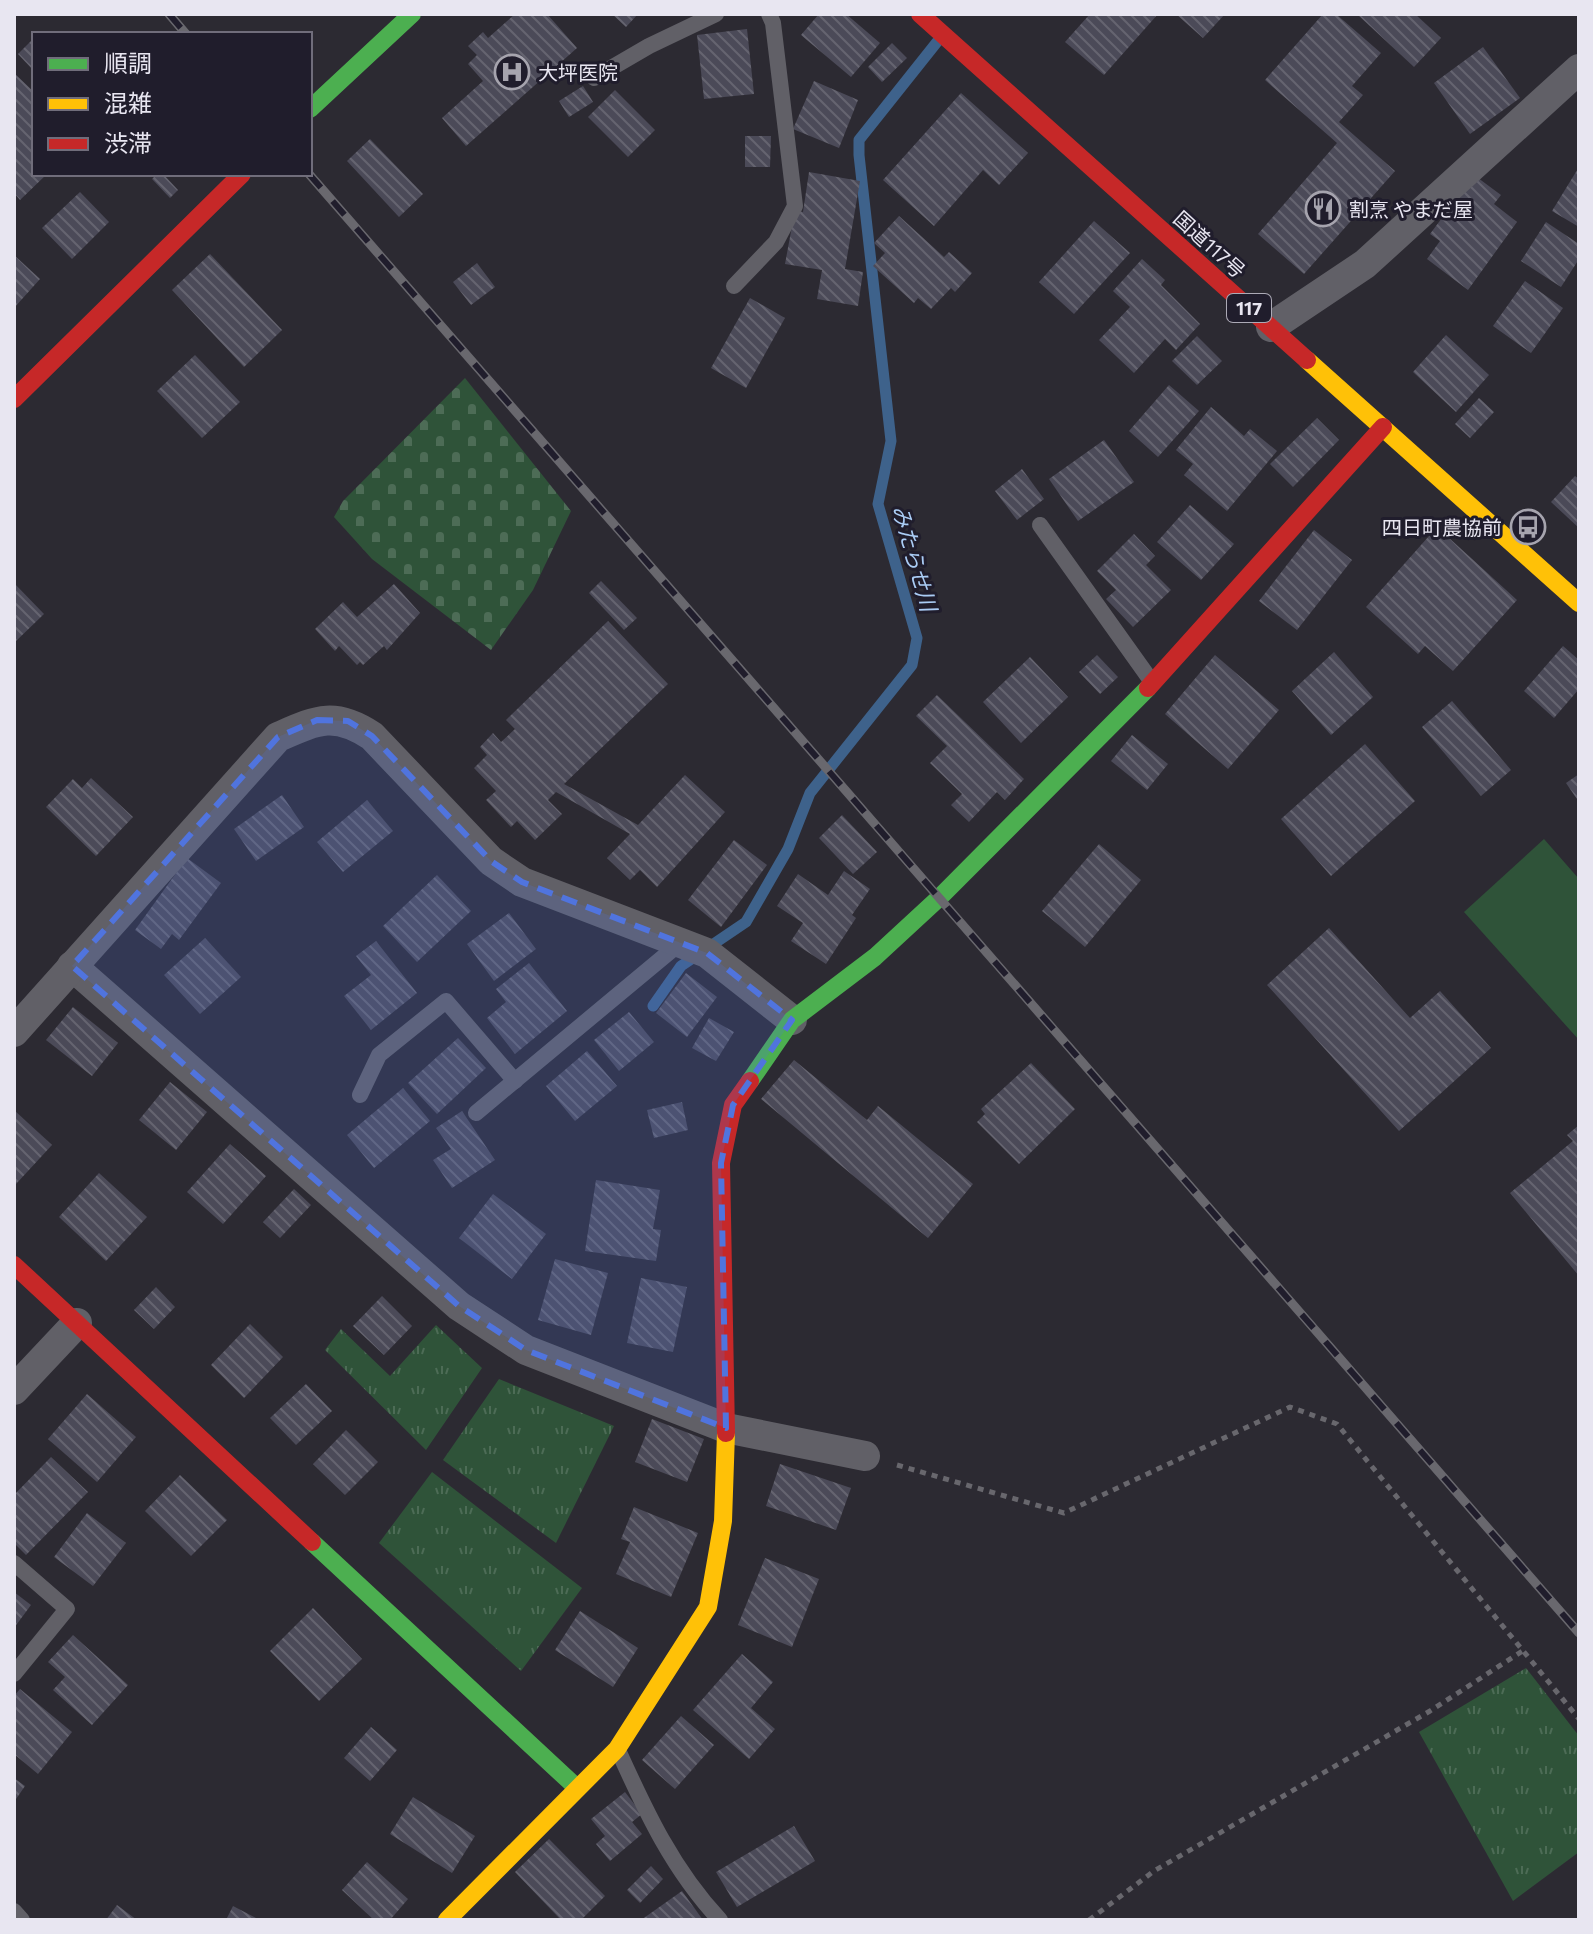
<svg xmlns="http://www.w3.org/2000/svg" width="1593" height="1934" font-family="Commissioner,'Noto Sans JP',sans-serif">
  <defs>
    <pattern id="grass-tufts" width="24" height="20" patternUnits="userSpaceOnUse" patternTransform="scale(2)"><rect width="24" height="20" fill="#2f5339"/><path d="M3 7l-1-3M5 7V3M7 7l1-3M15 17l-1-3M17 17v-4M19 17l1-3" fill="none" stroke="#4d6c56"/></pattern>
    <pattern id="cemetery-stones" width="16" height="16" patternUnits="userSpaceOnUse" patternTransform="scale(2)"><rect width="16" height="16" fill="#2f5339"/><path d="M2 7V4a2 2 0 0 1 4 0v3zM10 15v-3a2 2 0 0 1 4 0v3z" fill="#4d6c56"/></pattern>
    <pattern id="building-back-hatch" width="6" height="6" patternUnits="userSpaceOnUse" patternTransform="scale(2)"><rect width="6" height="6" fill="#4b4a58"/><path d="M-1 5l2 2M0 0l6 6M5-1l2 2" fill="none" stroke="#656470"/></pattern>
  </defs>
  <rect width="100%" height="100%" fill="#2c2a32"/>
  <g fill="url(#grass-tufts)">
    <polygon points="436,1325 482,1368 426,1450 325,1350 341,1329 390,1376"/>
    <polygon points="499,1379 614,1426 556,1543 443,1460"/>
    <polygon points="432,1472 582,1588 521,1671 379,1543"/>
    <polygon points="1526,1668 1579,1736 1579,1852 1513,1901 1419,1732"/>
  </g>
  <polygon fill="url(#cemetery-stones)" points="465,378 571,511 533,590 491,650 372,559 334,517 343,501"/>
  <polygon fill="#2f5339" points="1544,839 1579,879 1579,1040 1464,912"/>
  <g fill="none" stroke-linecap="round" stroke-linejoin="round">
    <polyline stroke="#3e628b" stroke-width="11" points="653,1006 681,966 746,922 788,849 810,793 912,665 917,638 878,504 891,441 859,155 859,140 937,42"/>
  </g>
  <g fill="url(#building-back-hatch)">
    <polygon points="515,14 547,14 577,48 466,146 442,118 483,81 468,64 477,55 468,46 483,32 488,38"/>
    <polygon points="612,14 638,14 626,27"/>
    <polygon points="819,14 846,14 880,43 851,77 801,35"/>
    <polygon points="1090,14 1158,14 1104,75 1065,42"/>
    <polygon points="1176,14 1225,14 1203,38"/>
    <polygon points="1323,14 1336,14 1381,53 1352,86 1363,95 1339,122 1395,171 1304,274 1258,234 1337,143 1265,80"/>
    <polygon points="1357,14 1415,14 1441,38 1414,67"/>
    <polygon points="747,29 754,94 704,99 697,35"/>
    <polygon points="34,38 34,71 18,54"/>
    <polygon points="892,43 907,58 882,82 868,67"/>
    <polygon points="1483,47 1520,98 1470,134 1434,83"/>
    <polygon points="14,73 34,92 34,174 47,174 20,200 14,193"/>
    <polygon points="814,81 858,100 839,148 793,129"/>
    <polygon points="583,86 593,102 569,117 559,101"/>
    <polygon points="615,90 655,130 628,157 588,117"/>
    <polygon points="961,93 1028,153 999,185 983,170 934,226 883,180"/>
    <polygon points="745,136 771,136 770,167 745,167"/>
    <polygon points="370,139 423,194 399,217 347,161"/>
    <polygon points="1579,167 1579,227 1552,211"/>
    <polygon points="809,172 860,181 845,269 863,272 858,306 817,299 822,270 785,264 795,210 803,212"/>
    <polygon points="157,174 163,174 178,190 170,198 152,179"/>
    <polygon points="1474,175 1501,195 1494,204 1517,222 1468,290 1427,259 1440,241 1430,234"/>
    <polygon points="80,192 109,222 72,259 42,228"/>
    <polygon points="899,216 944,257 949,252 972,273 955,292 951,288 931,309 918,298 914,303 873,266 885,253 874,243"/>
    <polygon points="1094,221 1130,253 1074,314 1039,282"/>
    <polygon points="1546,222 1579,244 1579,259 1561,287 1521,261"/>
    <polygon points="210,254 282,330 244,367 172,290"/>
    <polygon points="14,255 40,279 14,308"/>
    <polygon points="1142,259 1165,280 1161,285 1200,324 1176,350 1165,339 1134,373 1099,340 1130,307 1113,291"/>
    <polygon points="477,263 495,287 471,305 453,282"/>
    <polygon points="1525,281 1563,308 1531,353 1493,326"/>
    <polygon points="750,298 785,318 746,388 711,368"/>
    <polygon points="1446,335 1489,375 1456,412 1413,372"/>
    <polygon points="1197,336 1222,361 1197,385 1172,361"/>
    <polygon points="195,355 240,402 202,438 157,391"/>
    <polygon points="1169,385 1199,411 1158,457 1129,431"/>
    <polygon points="1479,398 1494,412 1470,438 1455,424"/>
    <polygon points="1211,407 1244,436 1250,429 1277,451 1227,511 1184,475 1193,464 1176,450"/>
    <polygon points="1317,418 1339,440 1293,487 1270,464"/>
    <polygon points="1104,440 1134,482 1078,521 1049,479"/>
    <polygon points="1022,469 1044,499 1017,520 995,491"/>
    <polygon points="1575,476 1579,479 1579,528 1551,502"/>
    <polygon points="1190,505 1234,544 1201,580 1157,542"/>
    <polygon points="1437,527 1517,600 1453,671 1425,646 1418,654 1366,607"/>
    <polygon points="1314,530 1352,560 1297,630 1259,601"/>
    <polygon points="1134,534 1155,556 1146,565 1171,590 1133,627 1106,599 1116,590 1097,571"/>
    <polygon points="601,581 637,618 624,630 589,593"/>
    <polygon points="14,583 44,614 14,643"/>
    <polygon points="394,584 420,613 387,650 384,646 363,665 360,662 357,665 339,646 335,651 315,629 343,602 357,617"/>
    <polygon points="608,621 668,684 564,784 638,825 685,775 725,812 657,887 640,870 630,880 607,858 630,834 556,792 548,800 562,814 535,840 517,821 511,827 486,800 496,791 474,768 487,755 480,747 493,733 501,742 515,729 506,720"/>
    <polygon points="1563,646 1579,660 1579,689 1554,718 1524,691"/>
    <polygon points="1334,652 1373,697 1331,735 1292,691"/>
    <polygon points="1097,655 1118,677 1100,694 1079,672"/>
    <polygon points="1215,655 1279,710 1228,769 1165,714"/>
    <polygon points="1030,657 1068,697 1021,743 983,702"/>
    <polygon points="937,695 1024,779 1005,800 997,792 969,822 951,805 962,794 930,763 947,746 916,716"/>
    <polygon points="1452,701 1511,770 1481,796 1422,727"/>
    <polygon points="1132,735 1168,764 1147,790 1111,761"/>
    <polygon points="1365,744 1415,801 1331,876 1281,819"/>
    <polygon points="1579,774 1579,802 1566,783"/>
    <polygon points="91,778 133,817 96,856 46,807 73,779 82,788"/>
    <polygon points="282,795 304,827 256,861 234,829"/>
    <polygon points="367,800 393,831 343,872 317,842"/>
    <polygon points="842,815 877,852 853,874 819,838"/>
    <polygon points="734,840 767,865 721,927 688,900"/>
    <polygon points="1099,844 1141,880 1085,947 1042,911"/>
    <polygon points="187,858 221,883 179,940 172,934 161,949 135,930"/>
    <polygon points="844,871 870,889 852,915 856,918 826,964 791,941 803,923 777,906 798,874 828,895"/>
    <polygon points="437,875 471,911 417,962 383,926"/>
    <polygon points="509,913 536,949 494,981 467,944"/>
    <polygon points="1329,928 1410,1018 1440,991 1491,1048 1399,1131 1267,985"/>
    <polygon points="205,938 241,977 200,1014 164,975"/>
    <polygon points="376,941 417,993 371,1030 344,996 371,975 356,956"/>
    <polygon points="529,963 567,1011 515,1054 487,1018 506,1002 496,989"/>
    <polygon points="686,973 717,997 687,1037 656,1013"/>
    <polygon points="73,1007 118,1043 92,1076 46,1040"/>
    <polygon points="629,1012 654,1042 619,1071 594,1040"/>
    <polygon points="709,1018 734,1032 716,1061 692,1048"/>
    <polygon points="458,1038 486,1068 437,1114 408,1083"/>
    <polygon points="587,1051 617,1086 575,1121 546,1086"/>
    <polygon points="794,1060 867,1120 878,1106 973,1184 928,1238 761,1099"/>
    <polygon points="1031,1063 1075,1109 1019,1164 977,1122 985,1114 981,1109"/>
    <polygon points="170,1082 207,1112 176,1150 139,1120"/>
    <polygon points="403,1088 430,1121 374,1168 347,1135"/>
    <polygon points="682,1102 688,1130 654,1138 647,1110"/>
    <polygon points="14,1110 52,1145 16,1184 14,1182"/>
    <polygon points="462,1111 495,1160 452,1188 433,1160 451,1149 436,1128"/>
    <polygon points="1579,1125 1579,1276 1510,1193 1573,1141 1567,1135"/>
    <polygon points="230,1144 266,1176 223,1224 187,1192"/>
    <polygon points="99,1173 147,1217 106,1261 59,1217"/>
    <polygon points="596,1180 660,1190 653,1229 661,1230 656,1261 585,1251"/>
    <polygon points="294,1189 311,1205 280,1238 263,1222"/>
    <polygon points="493,1194 546,1234 512,1279 459,1238"/>
    <polygon points="555,1259 608,1273 591,1335 538,1320"/>
    <polygon points="641,1278 687,1287 673,1352 627,1343"/>
    <polygon points="156,1287 175,1307 154,1329 134,1310"/>
    <polygon points="382,1296 412,1326 384,1355 353,1326"/>
    <polygon points="250,1324 283,1357 244,1398 211,1365"/>
    <polygon points="306,1384 332,1411 296,1445 270,1418"/>
    <polygon points="87,1394 136,1437 97,1482 48,1439"/>
    <polygon points="652,1419 704,1439 687,1482 635,1462"/>
    <polygon points="346,1430 378,1462 345,1495 313,1464"/>
    <polygon points="51,1457 88,1492 26,1555 14,1543 14,1495"/>
    <polygon points="780,1464 851,1488 836,1530 766,1506"/>
    <polygon points="180,1475 227,1520 191,1556 145,1511"/>
    <polygon points="634,1507 698,1533 671,1597 616,1574 630,1542 621,1539"/>
    <polygon points="87,1513 126,1543 93,1586 54,1557"/>
    <polygon points="765,1558 819,1579 792,1647 738,1625"/>
    <polygon points="14,1592 31,1605 14,1628"/>
    <polygon points="313,1608 362,1659 319,1701 270,1651"/>
    <polygon points="580,1611 638,1648 613,1687 555,1650"/>
    <polygon points="73,1635 128,1685 92,1725 53,1690 65,1677 48,1662"/>
    <polygon points="742,1654 773,1682 751,1708 775,1729 749,1759 693,1710"/>
    <polygon points="20,1689 72,1732 38,1774 14,1754 14,1696"/>
    <polygon points="681,1716 714,1745 675,1789 642,1760"/>
    <polygon points="371,1727 397,1750 370,1781 344,1758"/>
    <polygon points="14,1778 25,1786 14,1802"/>
    <polygon points="625,1792 642,1814 632,1822 642,1834 610,1861 596,1844 605,1836 591,1819"/>
    <polygon points="413,1797 475,1836 452,1873 390,1834"/>
    <polygon points="794,1826 815,1861 737,1907 716,1872"/>
    <polygon points="549,1839 605,1896 581,1920 561,1920 515,1872"/>
    <polygon points="367,1862 408,1899 390,1920 374,1920 342,1890"/>
    <polygon points="651,1866 663,1879 640,1903 627,1890"/>
    <polygon points="682,1891 703,1920 641,1920"/>
    <polygon points="117,1905 137,1920 106,1920"/>
    <polygon points="233,1906 260,1920 226,1920"/>
  </g>
  <g fill="none" stroke-linecap="round" stroke-linejoin="round">
    <g stroke="#68676d" stroke-width="5" stroke-dasharray="6 6" stroke-linecap="butt">
      <polyline points="897,1465 1064,1513 1290,1407 1337,1424 1579,1719"/>
      <polyline points="1089,1920 1154,1871 1430,1711 1524,1650"/>
    </g>
    <g stroke="#616067" stroke-width="16">
      <polyline points="594,78 649,46 716,14"/>
      <polyline points="734,286 776,242 795,206 773,23 769,14"/>
      <polyline points="1040,525 1152,682"/>
      <polyline points="360,1095 379,1055 446,1001 515,1081"/>
      <polyline points="476,1113 679,944"/>
      <polyline points="14,1563 67,1609 14,1674"/>
      <path d="M618,1750c28,62 55,120 102,170"/>
      <polyline points="14,1911 22,1920"/>
    </g>
    <g stroke="#616067" stroke-width="30">
      <polyline points="1271,327 1365,264 1579,69"/>
      <polyline points="72,966 459,1306 526,1350 726,1428 865,1456"/>
      <path d="M14,1032l264,-295c39,-17 56,-26 94,-1l119,125 31,21 185,71 85,67"/>
      <polyline points="14,1390 77,1323"/>
    </g>
    <g stroke="#4caf50" stroke-width="18">
      <polyline points="310,109 412,14"/>
      <polyline points="750,1081 792,1020 875,957 940,897 1148,688"/>
      <polyline points="312,1542 576,1787"/>
    </g>
    <g stroke="#ffc107" stroke-width="18">
      <polyline points="1307,360 1579,603"/>
      <polyline points="447,1920 617,1749 708,1607 723,1521 726,1433"/>
    </g>
    <g stroke="#c62828" stroke-width="18">
      <polyline points="920,14 1307,360"/>
      <polyline points="14,399 242,174"/>
      <polyline points="1148,688 1383,427"/>
      <polyline points="14,1265 312,1542"/>
      <polyline points="726,1433 721,1163 733,1105 750,1081"/>
    </g>
    <g stroke="#69686e" stroke-width="9">
      <g id="rail">
        <polyline points="169,14 186,34"/>
        <polyline points="309,174 1579,1633"/>
      </g>
    </g>
    <use href="#rail" stroke="#201d2c" stroke-width="6" stroke-dasharray="18" stroke-linecap="butt"/>
  </g>
  <path fill="#5074de" fill-opacity="0.2" stroke="#5074de" stroke-width="6" stroke-dasharray="16 10" stroke-linejoin="round" d="M317,720l31,1 24,15 119,125 31,21 185,71 85,67 -59,85 -12,58 5,265 -200,-78 -67,-44 -387,-340 206,-229z"/>
  <defs>
    <g id="hospital-ring" transform="scale(1.8)"><circle r="9.5" fill="#201d2c" stroke="#a6a4ae" stroke-width="1.5"/><path d="M-5-5h3v3.5h4V-5h3V5h-3V1.5h-4V5h-3Z" fill="#a6a4ae"/></g>
    <g id="restaurant-ring" transform="scale(1.8)"><circle r="9.5" fill="#201d2c" stroke="#a6a4ae" stroke-width="1.5"/><path d="M-5-6h1v4h1v-4h1v4h1v-4h1v5L-1.5 .5V6h-2V.5L-5-1ZM5-6V6H3V1.5H1.5Q1.5-4 5-6Z" fill="#a6a4ae"/></g>
    <g id="bus-ring" transform="scale(1.8)"><circle r="9.5" fill="#201d2c" stroke="#a6a4ae" stroke-width="1.5"/><path d="M-5-6H5V4H4V6H2V4H-2V6H-4V4H-5ZM-3.5-4V0h7V-4ZM-3.5 1.2v1.5H-2V1.2ZM2 1.2v1.5H3.5V1.2Z" fill="#a6a4ae"/></g>
  </defs>
  <g fill-rule="evenodd">
    <use href="#hospital-ring" x="512" y="72"/>
    <use href="#restaurant-ring" x="1323" y="209"/>
    <use href="#bus-ring" x="1528" y="527"/>
  </g>
  <g text-anchor="middle" dominant-baseline="central" stroke-width="6" stroke-linejoin="round" paint-order="stroke">
    <rect fill="#201d2c" stroke="#acaab6" stroke-width="2" x="1227" y="294" width="44" height="28" rx="6"/>
    <g font-size="18" font-weight="bold" fill="#e8e6f1">
      <text x="1249" y="308">117</text>
    </g>
    <g font-size="20" fill="#e8e6f1" stroke="#201d2c" text-anchor="start">
      <text x="538" y="72">大坪医院</text>
      <text x="1349" y="209">割烹 やまだ屋</text>
      <text x="1502" y="527" text-anchor="end">四日町農協前</text>
    </g>
    <g font-size="20" fill="#e8e6f1" stroke="#201d2c">
      <text transform="translate(1210 244) rotate(42)">国道117号</text>
    </g>
    <g font-size="22" font-style="italic" fill="#aaccf5" stroke="#201d2c">
      <text transform="translate(915 558) rotate(74)">みたらせ川</text>
    </g>
  </g>
  <rect width="1593" height="1934" fill="none" stroke="#e8e6f1" stroke-width="32"/>
  <rect x="32" y="32" width="280" height="144" fill="#201d2c" stroke="#706d7b" stroke-width="2"/>
  <rect x="48" y="58" width="40" height="12" fill="#4caf50" stroke="#706d7b" stroke-width="2"/>
  <text x="104" y="72" font-size="24" fill="#e8e6f1">順調</text>
  <rect x="48" y="98" width="40" height="12" fill="#ffc107" stroke="#706d7b" stroke-width="2"/>
  <text x="104" y="112" font-size="24" fill="#e8e6f1">混雑</text>
  <rect x="48" y="138" width="40" height="12" fill="#c62828" stroke="#706d7b" stroke-width="2"/>
  <text x="104" y="152" font-size="24" fill="#e8e6f1">渋滞</text>
</svg>
